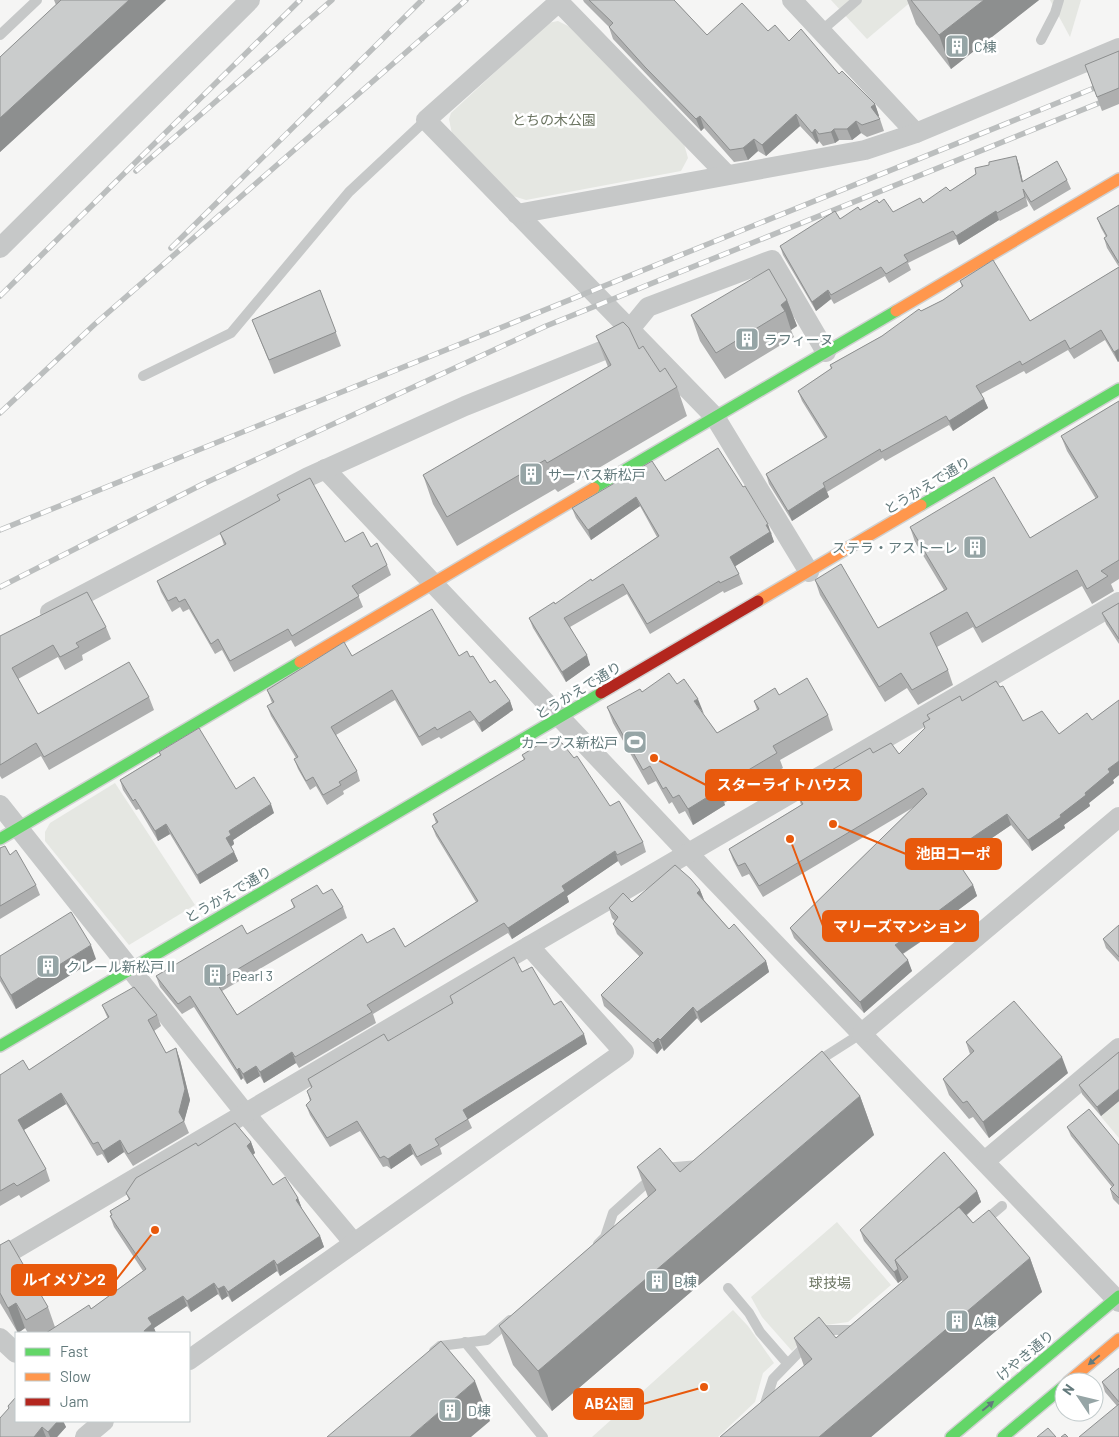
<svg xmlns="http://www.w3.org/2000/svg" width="1119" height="1437" font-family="Barlow,'Noto Sans JP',sans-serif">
  <rect width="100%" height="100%" fill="#f5f5f4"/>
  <g fill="#e5e7e2">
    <polygon points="831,0 913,0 867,39"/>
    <polygon points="1050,0 1081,0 1070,37"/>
    <polygon points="558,21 572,28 684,144 688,158 681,171 526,200 513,196 452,134 449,119 451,113 548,23"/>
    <polygon points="115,783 195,905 129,945 45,841 45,832 50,823"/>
    <polygon points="1119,1063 1119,1138 1082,1094"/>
    <polygon points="837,1222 891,1285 848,1322 818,1326 792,1351 762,1317 751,1297"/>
    <polygon points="733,1310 748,1326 774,1363 763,1373 755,1402 718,1437 592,1437"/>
  </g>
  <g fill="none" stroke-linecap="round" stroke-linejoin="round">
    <g stroke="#d0d1d1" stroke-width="14">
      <g id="fast">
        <polyline points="594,488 896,311"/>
        <polyline points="921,505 1119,389"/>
        <polyline points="0,839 300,662"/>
        <polyline points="0,1046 601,693"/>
        <polyline points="951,1437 1119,1296"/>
        <polyline points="1003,1437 1064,1386"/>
      </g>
    </g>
    <g stroke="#d0d1d1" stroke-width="14">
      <g id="slow">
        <polyline points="896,311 1119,179"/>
        <polyline points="758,601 921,505"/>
        <polyline points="300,662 594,488"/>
        <polyline points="1068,1382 1119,1339"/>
      </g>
    </g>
    <g stroke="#d0d1d1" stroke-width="14">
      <polyline id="jam" points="601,693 758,601"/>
    </g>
    <g stroke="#c6c8c8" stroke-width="10">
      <polyline points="821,31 857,0"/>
      <polyline points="0,35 37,0"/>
      <polyline points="1041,40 1055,13 1059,0"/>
      <polyline points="143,376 231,333 349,192 426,120"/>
      <polyline points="815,1063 862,1033"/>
      <polyline points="664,1168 699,1165"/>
      <polyline points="983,1222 1002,1206"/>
      <polyline points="598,1244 605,1237 613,1213 653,1177"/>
      <polyline points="728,1288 749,1313 760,1332 787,1363"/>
      <polyline points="819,1333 821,1330 853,1330 857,1327"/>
      <polyline points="465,1342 543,1437"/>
      <polyline points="434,1351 440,1346 487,1340 510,1320"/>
      <polyline points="763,1410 773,1379 808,1343"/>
    </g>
    <g stroke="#c6c8c8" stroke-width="20">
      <polyline points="561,0 426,120 715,417 809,572"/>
      <polyline points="792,0 916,133"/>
      <polyline points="559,2 727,175"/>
      <polyline points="517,214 865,150 916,133 1119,48"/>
      <polyline points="0,248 250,0"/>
      <polyline points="325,469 689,854 1119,1302"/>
      <polyline points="50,612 308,477 465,406 609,348 630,329 648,307 772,260 826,352"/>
      <polyline points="0,805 245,1113 354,1243"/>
      <polyline points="862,1033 1119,817"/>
      <polyline points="985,1161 1119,1048"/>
      <polyline points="0,1258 529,946 1119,602"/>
      <polyline points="0,1338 16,1353"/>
      <polyline points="189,1360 624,1052 529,946"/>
      <polyline points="85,1437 104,1421"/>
    </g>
    <use href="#fast" stroke="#63d668" stroke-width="11"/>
    <use href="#slow" stroke="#ff974d" stroke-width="11"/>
    <use href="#jam" stroke="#b3261e" stroke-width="11"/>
    <g stroke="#bbbebe" stroke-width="5.5">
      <g id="rail">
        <polyline points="136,171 332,0"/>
        <polyline points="171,248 422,0"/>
        <polyline points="0,296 300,0"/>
        <polyline points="0,413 95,324 466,0"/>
        <polyline points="0,530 1119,78"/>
        <polyline points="0,587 203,484 546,326 1119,95"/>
      </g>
    </g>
    <use href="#rail" stroke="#fff" stroke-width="4" stroke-dasharray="11" stroke-linecap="butt"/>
  </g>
  <g fill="#aeafaf">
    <polygon points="54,0 166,0 0,152 0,57 56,5"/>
    <polygon points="583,0 674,0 707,35 768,31 789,41 839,74 875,104 879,116 878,117 880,119 884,131 867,137 861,133 852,140 839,140 835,143 823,146 819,141 817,144 800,126 766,156 758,151 748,160 734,162 704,128 701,131 650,78 613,39 609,27 584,2"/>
    <polygon points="907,0 1039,0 951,69 916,24"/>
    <polygon points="1119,51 1119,104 1102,111 1085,65"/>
    <polygon points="1016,156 1019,165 1023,182 1067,180 1071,189 1034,211 1026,198 1028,206 1000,221 999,220 959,245 956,239 908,263 911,270 889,283 885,276 834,304 831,299 816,311 783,255 780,246 860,210 879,203 893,212 923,203 950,191 989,165"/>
    <polygon points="1119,205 1119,361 1118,362 1105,340 1074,359 1068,350 1026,374 1024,371 981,394 984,399 988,408 953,431 949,425 885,461 883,458 827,492 829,497 792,521 769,484 766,474 825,438 802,401 798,391 831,369 830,365 882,336 921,311 943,300 962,287 960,281 1030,321 1119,267 1107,248 1104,238 1106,237 1101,228 1097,218"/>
    <polygon points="320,290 341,346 274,374 252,320"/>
    <polygon points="787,300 797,326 791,330 794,337 725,379 700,341 691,315"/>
    <polygon points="596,336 639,349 660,372 677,387 687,416 558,492 555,489 457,546 433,504 423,475 608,367"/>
    <polygon points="1119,401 1119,579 1111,584 1114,591 1092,604 1082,586 982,643 973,627 937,647 948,670 953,685 918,705 907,688 885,702 820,595 815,580 878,628 944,590 915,542 910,527 1030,538 1096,499 1067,451 1061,436"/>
    <polygon points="665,481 772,533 771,534 774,542 735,566 739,574 743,584 724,593 723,591 650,634 627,594 570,627 590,665 566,682 533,628 529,618 555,604 592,581 657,537 640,506 591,540 576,518 572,508"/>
    <polygon points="277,495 345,542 371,547 387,565 391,575 358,595 363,607 295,647 291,640 234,672 222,650 215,654 189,609 183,612 180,607 172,612 161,592 157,581 224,545 220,533 280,500"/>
    <polygon points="1119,603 1119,644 1106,624 1102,613"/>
    <polygon points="106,627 111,639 82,655 83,660 65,670 58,657 18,679 38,714 149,697 154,710 49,770 41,756 2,779 0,776 0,636"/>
    <polygon points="352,656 459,656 510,701 513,710 482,732 474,720 441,739 439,737 422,746 395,700 336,735 357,771 360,781 343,791 344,794 327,805 316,786 310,790 298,769 294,759 296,758 271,716 267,706 272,703 267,690"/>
    <polygon points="677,684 703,714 717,733 757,710 754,701 779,695 828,715 833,730 780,760 783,768 724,803 725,805 693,825 685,811 679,814 672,802 669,804 656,781 648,785 613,723 607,707 642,692"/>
    <polygon points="1119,700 1119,775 1113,780 1114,783 1089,803 1090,806 1064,825 1065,828 1032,851 1011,825 957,862 973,885 977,896 934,928 935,932 903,954 912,971 864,1013 794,938 790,928 914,807 763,897 749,874 742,877 733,860 729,849 801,805 799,798 832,778 830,771 873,753 899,754 925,728 929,720 927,715 962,701 1023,721 1059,734 1092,720"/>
    <polygon points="159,752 236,789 274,813 233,840 234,844 231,847 234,852 238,861 200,884 170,834 158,841 139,809 136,810 123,790 120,780 160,755"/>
    <polygon points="522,755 610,806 643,842 646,852 621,866 618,861 567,896 569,902 512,939 508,933 373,1014 376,1023 299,1068 296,1063 264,1083 260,1076 247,1084 243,1078 241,1080 194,1007 182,1014 160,987 156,976 247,934 294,908 291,900 323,894 343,907 347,918 222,991 237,1015 367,943 405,947 476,902 436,836 432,826 436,823 433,814 524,760"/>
    <polygon points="0,848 10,855 36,885 40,895 0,919"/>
    <polygon points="700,890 704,900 729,929 766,961 769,972 701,1023 697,1018 664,1051 662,1048 657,1054 604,1006 601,995 640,957 617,934 613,924 615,921 612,918 609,908 632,902"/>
    <polygon points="1119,925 1119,962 1106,948 1103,939"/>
    <polygon points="0,956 96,959 16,1009 0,981"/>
    <polygon points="522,972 554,1005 587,1044 468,1119 472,1128 440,1148 442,1154 421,1166 413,1154 391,1169 387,1166 383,1167 360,1131 330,1147 310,1115 306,1105 310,1101 307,1091 311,1088 308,1079 388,1041 452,1003 450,996"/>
    <polygon points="102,1005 157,1015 161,1026 154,1031 166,1053 176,1048 180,1060 190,1100 184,1121 189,1133 133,1166 124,1152 108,1163 102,1154 97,1156 66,1104 24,1130 46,1169 50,1181 21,1198 19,1195 0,1206 0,1075 29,1070 108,1019"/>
    <polygon points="966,1042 1068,1073 989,1138 973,1117 969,1119 949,1095 943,1079 970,1054"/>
    <polygon points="1119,1052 1119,1101 1101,1116 1082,1094 1079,1085"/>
    <polygon points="860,1096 874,1135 552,1411 513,1365 499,1326 648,1197 637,1167 680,1172"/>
    <polygon points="1067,1127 1119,1145 1119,1205 1113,1199 1110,1189 1112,1187 1071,1136"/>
    <polygon points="251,1142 255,1153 253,1155 273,1185 298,1198 302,1209 320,1236 324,1247 280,1276 277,1271 232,1302 228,1296 222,1300 218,1294 191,1312 187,1306 154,1328 156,1333 28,1333 25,1328 18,1333 0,1303 0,1245 48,1307 55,1327 91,1309 143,1271 114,1227 110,1216 111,1215 110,1211 129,1200 126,1193 198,1146"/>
    <polygon points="977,1191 981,1202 967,1215 973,1223 1030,1258 1042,1292 871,1437 720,1437 804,1366 794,1338 836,1338 903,1282 902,1280 898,1283 864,1241 860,1230"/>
    <polygon points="1119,1368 1119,1437 1117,1406 1105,1392 1102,1382"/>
    <polygon points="16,1397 16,1421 63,1421 66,1427 57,1437 0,1437 9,1409 8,1406"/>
  </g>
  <g fill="#8d8f8f">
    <polygon points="129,0 166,0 0,152 0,118"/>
    <polygon points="984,0 1039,0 951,69 939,35"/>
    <polygon points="875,104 879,116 875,118 871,107"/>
    <polygon points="796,114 800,126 766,156 762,145"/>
    <polygon points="700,116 704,128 701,131 696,119"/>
    <polygon points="856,121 861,133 852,140 847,129"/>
    <polygon points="815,129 819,141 817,144 812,133"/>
    <polygon points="834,129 839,140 835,143 831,132"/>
    <polygon points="754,139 758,151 748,160 743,148"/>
    <polygon points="1016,156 1019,165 1025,191 1022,182"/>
    <polygon points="996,211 999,220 959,245 956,236"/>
    <polygon points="828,290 831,299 816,311 812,302"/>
    <polygon points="787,300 797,326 791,330 785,311 781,305"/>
    <polygon points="1119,349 1119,361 1118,362 1114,352"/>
    <polygon points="984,399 988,408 953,431 949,421"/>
    <polygon points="825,487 829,497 792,521 788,511"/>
    <polygon points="636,497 640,506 591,540 588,530"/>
    <polygon points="768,524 774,542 734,567 730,557"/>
    <polygon points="587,655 590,665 566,682 562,672"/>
    <polygon points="698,699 704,714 694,701"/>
    <polygon points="510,701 513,710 482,732 479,723"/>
    <polygon points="1119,761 1119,775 1113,780 1114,783 1089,803 1090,806 1064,825 1065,828 1032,851 1028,840 1085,793 1108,769"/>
    <polygon points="719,790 725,805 693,825 688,809"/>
    <polygon points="271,804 274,813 233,840 234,844 229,848 226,838 229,831"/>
    <polygon points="1007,814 1011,825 955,863 951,852"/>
    <polygon points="166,824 170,834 158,841 155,831"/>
    <polygon points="615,851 618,861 567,896 569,902 512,939 508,928 562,886"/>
    <polygon points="234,852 238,861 200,884 197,875"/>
    <polygon points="973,885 977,896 934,928 935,932 899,956 895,945 929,918"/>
    <polygon points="700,890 704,900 697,893"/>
    <polygon points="91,945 96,959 16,1009 11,995"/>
    <polygon points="908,960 912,971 864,1013 860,1002"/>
    <polygon points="766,961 769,972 701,1023 697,1012"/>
    <polygon points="693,1007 697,1018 664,1051 660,1040"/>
    <polygon points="584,1034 587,1044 467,1120 463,1110"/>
    <polygon points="658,1038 662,1048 657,1054 653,1043"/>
    <polygon points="176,1048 180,1060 190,1100 184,1122 179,1112"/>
    <polygon points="292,1052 296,1063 264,1083 260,1072"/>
    <polygon points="1062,1057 1068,1073 989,1138 983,1122"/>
    <polygon points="256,1066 260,1076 247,1084 243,1074"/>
    <polygon points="239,1068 243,1078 241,1080 237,1070"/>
    <polygon points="1119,1089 1119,1101 1101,1116 1097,1107"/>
    <polygon points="61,1093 66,1104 22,1131 18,1120"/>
    <polygon points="860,1096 874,1135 552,1411 538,1371"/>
    <polygon points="120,1140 124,1152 108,1163 103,1151"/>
    <polygon points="251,1142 255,1153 251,1156 247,1146"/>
    <polygon points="410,1144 413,1154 391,1169 388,1159"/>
    <polygon points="977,1191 981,1202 959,1221 953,1212"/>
    <polygon points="298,1198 302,1209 296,1200"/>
    <polygon points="320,1236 324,1247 280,1276 277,1265"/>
    <polygon points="1030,1258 1042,1292 871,1437 819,1437"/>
    <polygon points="274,1260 277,1271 232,1302 228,1292"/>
    <polygon points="898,1269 902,1280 898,1283 894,1272"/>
    <polygon points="214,1283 218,1294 191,1312 187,1301"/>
    <polygon points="224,1286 228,1296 222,1300 218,1289"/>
    <polygon points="183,1296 187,1306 154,1328 156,1333 144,1333 144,1331 148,1318"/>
    <polygon points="16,1303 25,1328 18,1333 8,1308"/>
    <polygon points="475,1381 490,1421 471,1437 410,1437"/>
    <polygon points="58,1421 63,1421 66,1427 57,1437 50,1437 48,1432"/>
    <polygon points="42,1427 46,1437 34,1437"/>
  </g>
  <g fill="#cacccc" stroke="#8d8f8f">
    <polygon points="61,0 129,0 0,118 0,57"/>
    <polygon points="589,0 674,0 707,35 742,3 768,31 775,25 789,41 801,29 839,74 842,71 875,104 871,107 880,119 862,125 856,121 847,129 834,129 831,132 819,134 815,129 812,133 796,114 762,145 754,139 743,148 730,150 700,116 696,119 645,67 609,27 613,23"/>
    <polygon points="911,0 984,0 939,35"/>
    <polygon points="1119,51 1119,88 1097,97 1085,65"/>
    <polygon points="1016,156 1022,182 1057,161 1067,180 1031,202 1023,189 1025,197 997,213 996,211 956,236 953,231 904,255 908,261 886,274 881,267 831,295 828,290 812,302 780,246 835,211 840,219 858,207 860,210 877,200 879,203 884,199 893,212 920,198 923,203 946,187 950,191 976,174 975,168 989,165 989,162"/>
    <polygon points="1119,205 1119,263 1104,238 1107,236 1097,218"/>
    <polygon points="993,260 1030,321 1119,267 1119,349 1114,352 1101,330 1070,349 1065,340 1022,365 1020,361 976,386 984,399 949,421 946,416 881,452 880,449 823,483 825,487 788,511 766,474 827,437 798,391 832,368 830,365 882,336 919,309 921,311 943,300 963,286 960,281"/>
    <polygon points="769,269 787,300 781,305 785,311 716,353 691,315"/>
    <polygon points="320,290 336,332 269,360 252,320"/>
    <polygon points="623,322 629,328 639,349 643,346 660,372 665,368 677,387 547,463 545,460 447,517 423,475 611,365 596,336"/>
    <polygon points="1119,401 1119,560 1101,571 1108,576 1087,589 1077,570 976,628 967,612 930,633 948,670 912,690 901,673 879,687 815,580 841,564 878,628 947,589 910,527 994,477 1030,538 1098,497 1061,436"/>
    <polygon points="718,448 743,487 745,486 768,524 766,525 770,532 730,557 739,574 720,583 719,581 647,624 623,584 564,618 587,655 562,672 529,618 554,602 555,604 591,579 592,581 659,536 636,497 588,530 572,508 652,461 665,481"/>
    <polygon points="310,478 345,542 363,532 371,547 377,543 387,565 352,586 359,596 292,636 288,629 230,661 218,639 211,644 185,599 179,602 176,597 168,601 157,581 226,544 220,533 280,500 277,495"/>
    <polygon points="87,592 106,627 76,643 79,647 60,657 53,645 12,668 38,714 129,662 149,697 44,757 36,743 0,765 0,636"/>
    <polygon points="1119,603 1119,639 1102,613"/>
    <polygon points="432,609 459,656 467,651 470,657 473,656 490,683 495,680 510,701 479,723 470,711 437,730 435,727 419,737 392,690 331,727 357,771 339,782 341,785 323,795 313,777 306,781 294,759 298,757 267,706 274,702 267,690 344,642 352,656"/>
    <polygon points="669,673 677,684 684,679 698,699 694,701 717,733 759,709 754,701 775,688 779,695 807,678 828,715 773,746 777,753 718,788 719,790 688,809 679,795 673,798 666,787 663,789 650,766 643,770 607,707 640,689 642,692"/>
    <polygon points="996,681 1000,687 1003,686 1023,721 1042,711 1059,734 1087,713 1092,720 1119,700 1119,761 1108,769 1110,772 1085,793 1086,795 1060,815 1061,817 1028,840 1007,814 951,852 973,885 929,918 931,921 895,945 908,960 860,1002 790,928 927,794 923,788 759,886 745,863 738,866 729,849 803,804 799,798 833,777 830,771 870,748 873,753 891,743 899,754 925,728 923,723 930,719 927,715 960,696 962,701"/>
    <polygon points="199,728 236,789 254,777 271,804 229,831 231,835 226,838 234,852 197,875 166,824 155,831 135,799 133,801 120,780 161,755 159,752"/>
    <polygon points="548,739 562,743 574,758 577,756 610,806 619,801 643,842 617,855 615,851 562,886 565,891 508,928 504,923 367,1005 372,1012 295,1057 292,1052 260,1072 256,1066 243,1074 239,1068 237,1070 190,996 178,1004 156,976 242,925 247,934 295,907 291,900 317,885 323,894 332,889 343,907 216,982 237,1015 362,934 367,943 394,928 405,947 478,901 432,826 438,822 433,814 525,759 522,755"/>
    <polygon points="5,846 10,855 16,850 36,885 0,906 0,848"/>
    <polygon points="675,865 691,879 700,890 697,893 729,929 734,924 766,961 697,1012 693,1007 660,1040 658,1038 653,1043 601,995 643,953 613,924 618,917 609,908 623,893 632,902"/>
    <polygon points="71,912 91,945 11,995 0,976 0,956"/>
    <polygon points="1119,925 1119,957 1103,939"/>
    <polygon points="514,957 522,972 532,967 554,1005 561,1001 584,1034 463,1110 468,1119 435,1139 439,1145 417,1157 410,1144 388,1159 384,1156 380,1158 357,1121 327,1138 306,1105 311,1100 307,1091 312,1087 308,1079 384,1034 388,1041 453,1003 450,996"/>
    <polygon points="134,987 157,1015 148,1020 166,1053 176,1048 185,1089 179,1112 184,1121 128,1154 120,1140 103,1151 98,1142 93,1144 61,1093 18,1120 46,1169 17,1186 14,1183 0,1191 0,1075 23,1060 29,1070 109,1017 102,1005"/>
    <polygon points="1014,1001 1062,1057 983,1122 967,1101 963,1103 943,1079 974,1051 966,1042"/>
    <polygon points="822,1051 860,1096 538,1371 499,1326 656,1190 637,1167 660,1148 680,1172"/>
    <polygon points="1119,1052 1119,1089 1097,1107 1079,1085"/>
    <polygon points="1089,1109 1119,1145 1119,1198 1110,1189 1114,1185 1067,1127"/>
    <polygon points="235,1123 251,1142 247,1146 273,1185 285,1177 298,1198 296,1200 320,1236 277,1265 274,1260 228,1292 224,1286 218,1289 214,1283 187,1301 183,1296 148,1318 152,1324 144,1331 145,1333 46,1333 89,1305 91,1309 146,1269 110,1216 112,1215 110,1211 130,1199 126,1193 136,1178 196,1143 198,1146"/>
    <polygon points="944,1152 977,1191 953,1212 895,1260 898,1269 894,1272 860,1230"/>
    <polygon points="959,1207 973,1223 989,1210 1030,1258 819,1437 720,1437 812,1359 794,1338 819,1317 836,1338 908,1277 895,1260"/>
    <polygon points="9,1240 48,1307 26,1320 16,1303 8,1308 0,1293 0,1245"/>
    <polygon points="441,1341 475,1381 410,1437 327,1437"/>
    <polygon points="1119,1368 1119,1402 1102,1382"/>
    <polygon points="16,1397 16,1421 58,1421 48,1432 42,1427 34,1437 0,1437 0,1418 9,1408 8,1406"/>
    <polygon points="1119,1404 1119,1437 1079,1437"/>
    <polygon points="1048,1428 1056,1437 1037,1437"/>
    <polygon points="1065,1434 1068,1437 1061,1437"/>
  </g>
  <defs><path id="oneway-solid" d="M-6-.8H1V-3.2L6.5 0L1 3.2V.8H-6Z" transform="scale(1.25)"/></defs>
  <g fill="#637a7c">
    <use href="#oneway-solid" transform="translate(1094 1360) rotate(140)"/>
    <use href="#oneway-solid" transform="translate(988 1406) rotate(-40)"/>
  </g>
  <defs>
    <g id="building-square" transform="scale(1.25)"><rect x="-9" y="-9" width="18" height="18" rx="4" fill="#96a5a6" stroke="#fff"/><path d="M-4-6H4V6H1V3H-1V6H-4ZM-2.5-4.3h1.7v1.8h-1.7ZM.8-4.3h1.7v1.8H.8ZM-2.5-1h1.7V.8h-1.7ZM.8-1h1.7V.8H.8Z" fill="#fff"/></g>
    <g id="stadium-square" transform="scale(1.25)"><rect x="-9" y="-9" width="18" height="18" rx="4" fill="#96a5a6" stroke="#fff"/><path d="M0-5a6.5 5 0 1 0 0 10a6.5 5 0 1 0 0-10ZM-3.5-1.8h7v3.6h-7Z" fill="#fff"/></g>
  </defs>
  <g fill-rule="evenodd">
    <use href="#building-square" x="957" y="46"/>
    <use href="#building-square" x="747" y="339"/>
    <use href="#building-square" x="531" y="474"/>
    <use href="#building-square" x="975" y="547"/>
    <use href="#stadium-square" x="635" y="742"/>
    <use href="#building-square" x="48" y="966"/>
    <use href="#building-square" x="215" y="975"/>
    <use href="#building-square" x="657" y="1281"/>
    <use href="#building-square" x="957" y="1321"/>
    <use href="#building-square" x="450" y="1410"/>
  </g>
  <g text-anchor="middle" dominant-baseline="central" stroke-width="5" stroke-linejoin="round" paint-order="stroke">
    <g font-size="14" fill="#637a7c" stroke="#fff" text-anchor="start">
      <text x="974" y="46">C棟</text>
      <text x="764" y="339">ラフィーヌ</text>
      <text x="548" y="474">サーパス新松戸</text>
      <text x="958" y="547" text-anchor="end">ステラ・アストーレ</text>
      <text x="618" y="742" text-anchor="end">カーブス新松戸</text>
      <text x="66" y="966">クレール新松戸Ⅱ</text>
      <text x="232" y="975">Pearl 3</text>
      <text x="674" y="1281">B棟</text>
      <text x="974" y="1321">A棟</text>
      <text x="468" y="1410">D棟</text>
    </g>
    <g font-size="14" fill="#6c7562" stroke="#fff">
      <text x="554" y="119">とちの木公園</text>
      <text x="830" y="1282">球技場</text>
    </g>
    <g font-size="14" fill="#637a7c" stroke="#fff">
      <text transform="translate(927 485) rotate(-31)">とうかえで通り</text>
      <text transform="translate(578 690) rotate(-31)">とうかえで通り</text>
      <text transform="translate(228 894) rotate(-30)">とうかえで通り</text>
      <text transform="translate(1025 1355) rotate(-40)">けやき通り</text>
    </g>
  </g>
  <path fill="none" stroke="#e8590c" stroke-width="2" d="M654 758L706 785M833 824L906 854M790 839L823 926M155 1230L116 1280M704 1387L643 1404"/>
  <g fill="#e8590c" stroke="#fff" stroke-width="2">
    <circle cx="654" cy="758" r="5"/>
    <circle cx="833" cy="824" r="5"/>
    <circle cx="790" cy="839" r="5"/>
    <circle cx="155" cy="1230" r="5"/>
    <circle cx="704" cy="1387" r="5"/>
  </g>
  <g fill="#e8590c" stroke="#e8590c" stroke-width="2">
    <rect x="706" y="770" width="155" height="30" rx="5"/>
    <rect x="906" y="839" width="95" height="30" rx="5"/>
    <rect x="823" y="911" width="155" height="30" rx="5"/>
    <rect x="12" y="1265" width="104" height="30" rx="5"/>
    <rect x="574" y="1389" width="69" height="30" rx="5"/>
  </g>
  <g font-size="15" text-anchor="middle" font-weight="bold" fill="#fff">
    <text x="784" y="790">スターライトハウス</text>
    <text x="953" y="859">池田コーポ</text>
    <text x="900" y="932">マリーズマンション</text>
    <text x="64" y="1285">ルイメゾン2</text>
    <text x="609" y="1409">AB公園</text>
  </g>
  <rect x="15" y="1332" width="175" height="90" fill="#ffffff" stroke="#c1cacb"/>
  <rect x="25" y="1348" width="25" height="8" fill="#63d668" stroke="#c1cacb"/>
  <text x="60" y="1357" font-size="15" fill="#637a7c">Fast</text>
  <rect x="25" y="1373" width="25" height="8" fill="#ff974d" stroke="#c1cacb"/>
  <text x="60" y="1382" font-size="15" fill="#637a7c">Slow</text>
  <rect x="25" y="1398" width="25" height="8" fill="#b3261e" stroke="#c1cacb"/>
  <text x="60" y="1407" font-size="15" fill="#637a7c">Jam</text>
  <g transform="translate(1079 1397) rotate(305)"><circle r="24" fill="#ffffff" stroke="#c1cacb"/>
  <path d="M0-4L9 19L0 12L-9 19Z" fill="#96a5a6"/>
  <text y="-8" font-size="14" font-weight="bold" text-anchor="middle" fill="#637a7c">N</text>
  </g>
</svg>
